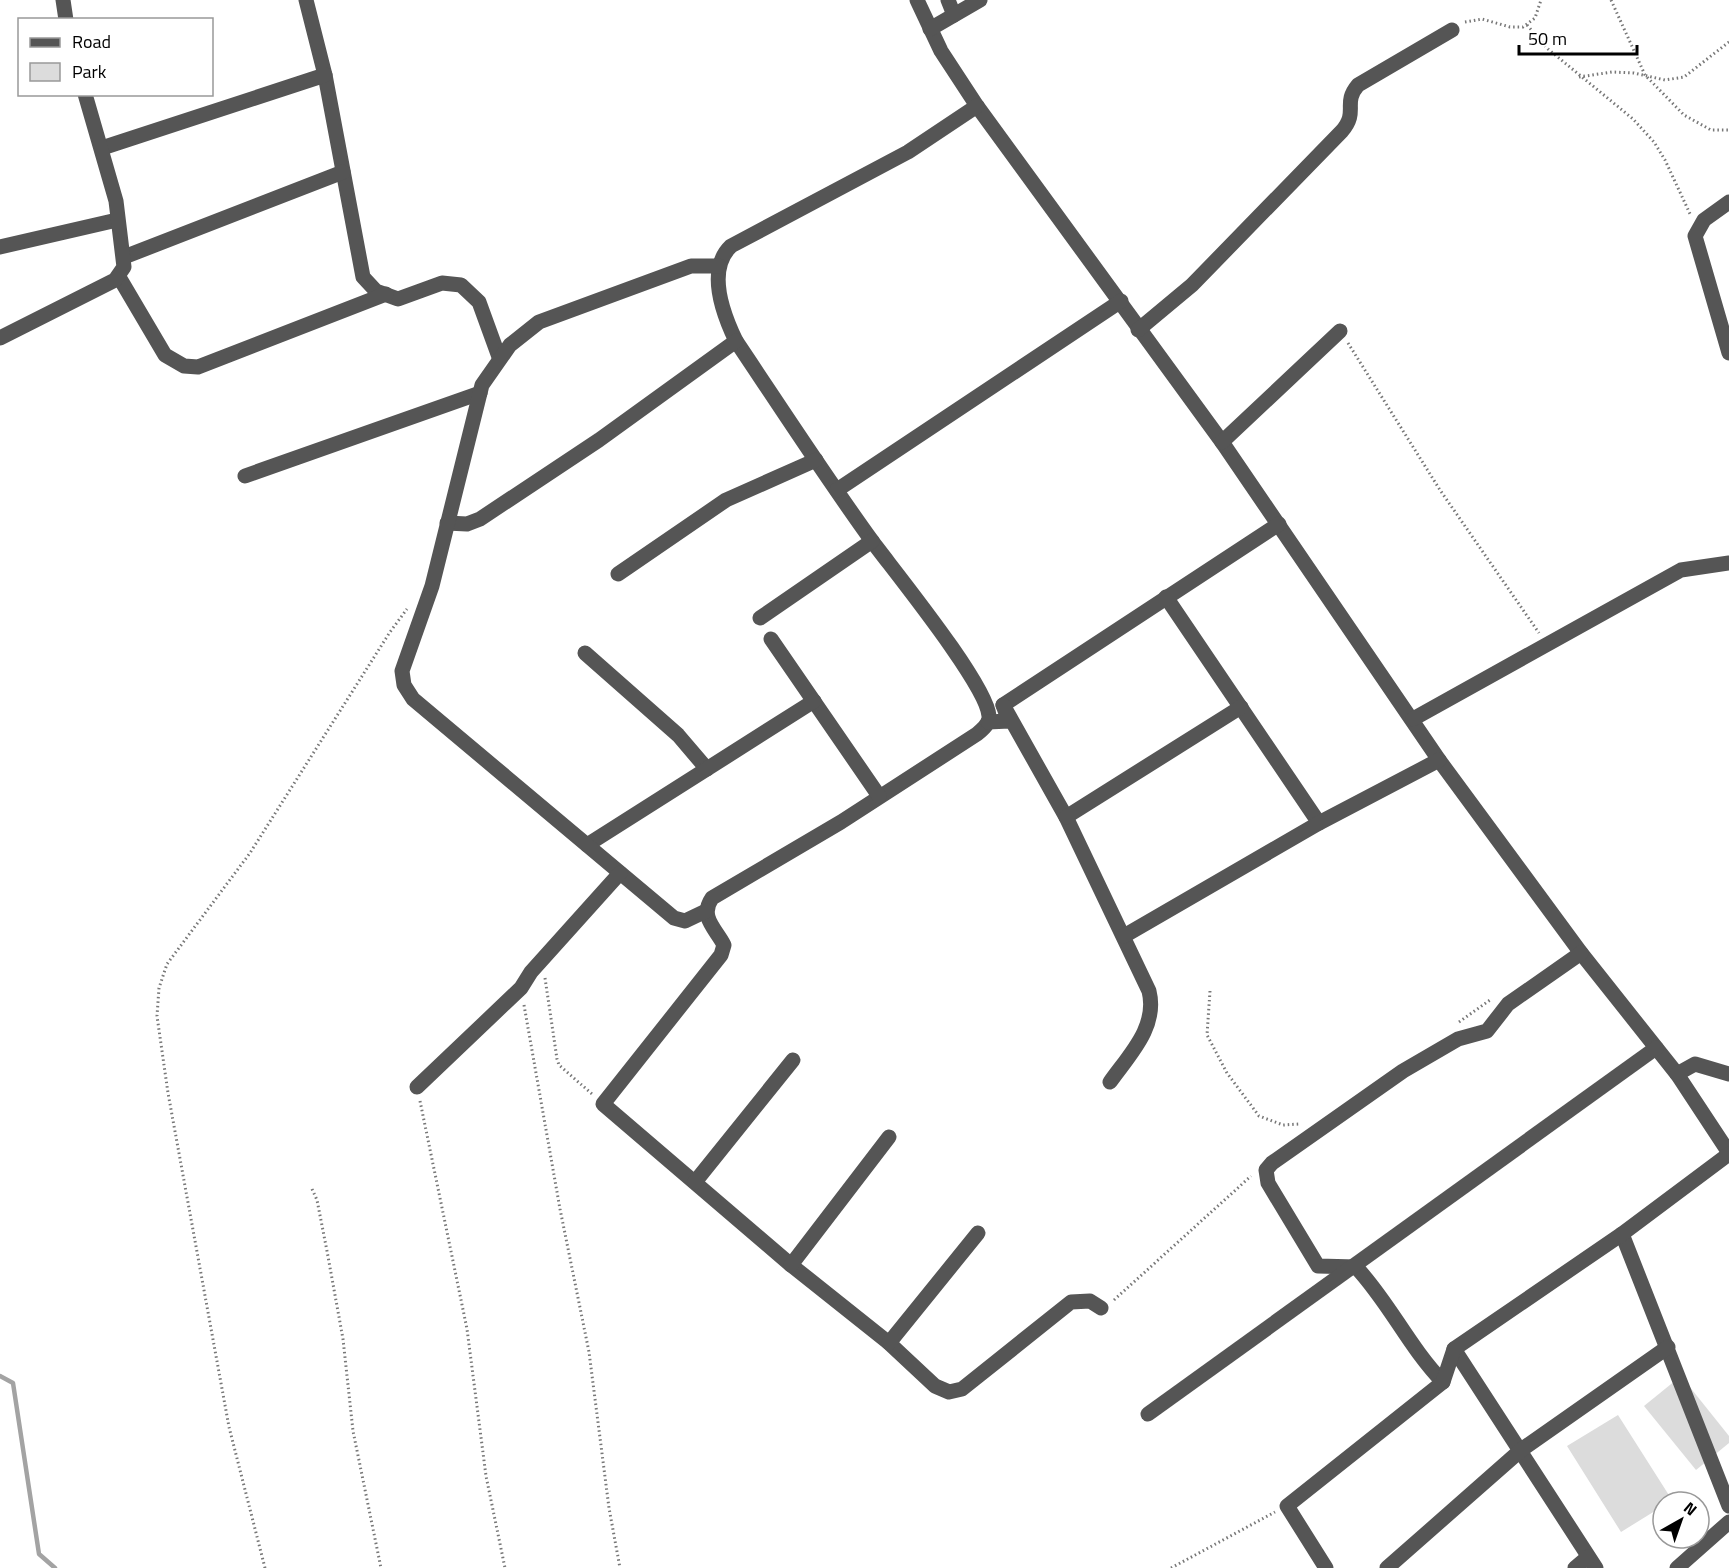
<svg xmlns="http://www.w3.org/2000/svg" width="1729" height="1568" font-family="'Titillium Web',sans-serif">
  <rect width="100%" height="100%" fill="#fff"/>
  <g fill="#dcdcdc">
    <polygon points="1681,1376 1729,1436 1729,1443 1696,1470 1644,1406"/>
    <polygon points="1618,1415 1672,1500 1663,1502 1663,1506 1621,1532 1567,1446"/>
  </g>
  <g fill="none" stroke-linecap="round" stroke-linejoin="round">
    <polyline stroke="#a3a3a3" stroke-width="4.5" points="0,1376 13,1383 39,1554 55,1568"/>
    <g stroke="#777" stroke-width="3" stroke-dasharray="1.5 3" stroke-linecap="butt">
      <polyline points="1611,0 1645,75 1684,115 1711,130 1729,130"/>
      <polyline points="1465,22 1482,19 1510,27 1523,27 1535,18 1541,0"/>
      <polyline points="1527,25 1548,49 1633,119 1654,142 1665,160 1691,216"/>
      <polyline points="1579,77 1612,72 1634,73 1665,80 1684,77 1729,42"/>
      <polyline points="1348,343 1440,490 1539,633"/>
      <polyline points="545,978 557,1059 559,1065 592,1094"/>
      <polyline points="1210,991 1207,1035 1227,1073 1259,1116 1283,1125 1299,1124"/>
      <polyline points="524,1005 560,1209 589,1352 609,1508 620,1568"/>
      <polyline points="1459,1022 1490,1000"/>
      <polyline points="420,1101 467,1329 486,1476 505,1568"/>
      <polyline points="312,1189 317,1200 327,1251 343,1339 353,1431 381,1568"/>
      <polyline points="1114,1300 1251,1176"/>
      <polyline points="265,1568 229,1427 168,1093 157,1016 159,988 167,964 250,853 390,632 407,609"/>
      <polyline points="1171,1568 1275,1512"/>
    </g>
    <g stroke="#555" stroke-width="15">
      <polyline points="63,0 66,20"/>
      <polyline points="306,0 325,75 363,277 376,291 398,299 442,283 461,285 479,302 499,357"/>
      <polyline points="917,0 941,51 977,106 1222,442 1439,760 1581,953 1677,1074 1729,1153"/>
      <polyline points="948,0 954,15"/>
      <polyline points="930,29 980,0"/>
      <path d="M977,106l-69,46 -177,94c-25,24 -8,68 5,95 45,67 89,135 136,200 23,31 115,144 117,175 1,7 -6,13 -12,18l-136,88 -129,76c-13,19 4,31 12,47l-3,10 -118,149 188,161 98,78 46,43 14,6 13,-3 109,-87 19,-1 11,7"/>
      <polyline points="102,148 325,75"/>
      <polyline points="1729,202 1704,220 1695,236 1729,353"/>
      <polyline points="0,247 117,220"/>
      <polyline points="124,257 343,172"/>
      <polyline points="119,277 165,355 184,366 198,367 386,294"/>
      <path d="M1138,330l54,-45 150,-154c17,-20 0,-27 16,-46l94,-55"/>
      <polyline points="0,338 115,280 124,267 116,201 85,94"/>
      <polyline points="1222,442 1340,331"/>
      <polyline points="245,476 480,393"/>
      <polyline points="837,490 1121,301"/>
      <polyline points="447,523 467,524 480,519 599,440 736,341"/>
      <polyline points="618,574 726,500 816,460"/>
      <polyline points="1166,597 1319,823"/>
      <polyline points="760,618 872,541"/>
      <polyline points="771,639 879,796"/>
      <polyline points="585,653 678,735 707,769"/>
      <polyline points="1003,705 1279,524"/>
      <polyline points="1413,719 1681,570 1729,563"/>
      <path d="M988,722l21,-1 -6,-16 63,112 83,174c9,36 -20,64 -39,91"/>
      <polyline points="1066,817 1241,707"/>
      <polyline points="587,845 814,701"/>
      <polyline points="706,911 685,921 674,918 413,699 404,685 402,671 432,586 482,385 510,345 539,322 691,266 719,266"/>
      <polyline points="1124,936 1319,823 1439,760"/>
      <polyline points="1677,1074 1695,1064 1729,1074"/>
      <polyline points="417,1087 521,988 531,972 620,873"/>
      <polyline points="695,1182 793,1060"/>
      <polyline points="1622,1234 1729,1506"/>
      <polyline points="791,1265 889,1137"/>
      <polyline points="889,1343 978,1233"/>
      <polyline points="1454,1349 1596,1568"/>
      <path d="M1443,1382c-34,-35 -54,-80 -87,-115l-38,-1 -50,-83 -2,-13 6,-7 131,-92 55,-32 29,-8 21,-27 73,-51"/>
      <polyline points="1148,1414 1656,1048"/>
      <polyline points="1326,1568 1287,1506 1443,1382 1454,1349 1622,1234 1729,1154"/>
      <polyline points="1387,1568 1521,1450 1668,1347"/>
      <polyline points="1575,1568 1588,1557"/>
      <polyline points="1677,1568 1729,1522"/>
    </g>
  </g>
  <rect x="18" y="18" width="195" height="78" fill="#ffffff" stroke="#999999" stroke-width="1.5"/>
  <rect x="30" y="38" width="30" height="9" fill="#555555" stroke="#999999" stroke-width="1.5"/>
  <text x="72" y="48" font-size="18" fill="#000000">Road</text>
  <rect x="30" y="63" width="30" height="18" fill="#dcdcdc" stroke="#999999" stroke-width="1.5"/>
  <text x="72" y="78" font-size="18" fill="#000000">Park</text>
  <g transform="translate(1681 1520) rotate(40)"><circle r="28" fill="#ffffff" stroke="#999999" stroke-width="1.5"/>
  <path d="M0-4.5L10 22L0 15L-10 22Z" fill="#000000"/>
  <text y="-9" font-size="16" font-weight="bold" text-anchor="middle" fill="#000000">N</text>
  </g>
  <path d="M1519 45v9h118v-9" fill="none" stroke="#000000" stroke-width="3"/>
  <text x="1528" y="45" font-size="18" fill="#000000" stroke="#ffffff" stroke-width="4.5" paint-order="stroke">50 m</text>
</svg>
